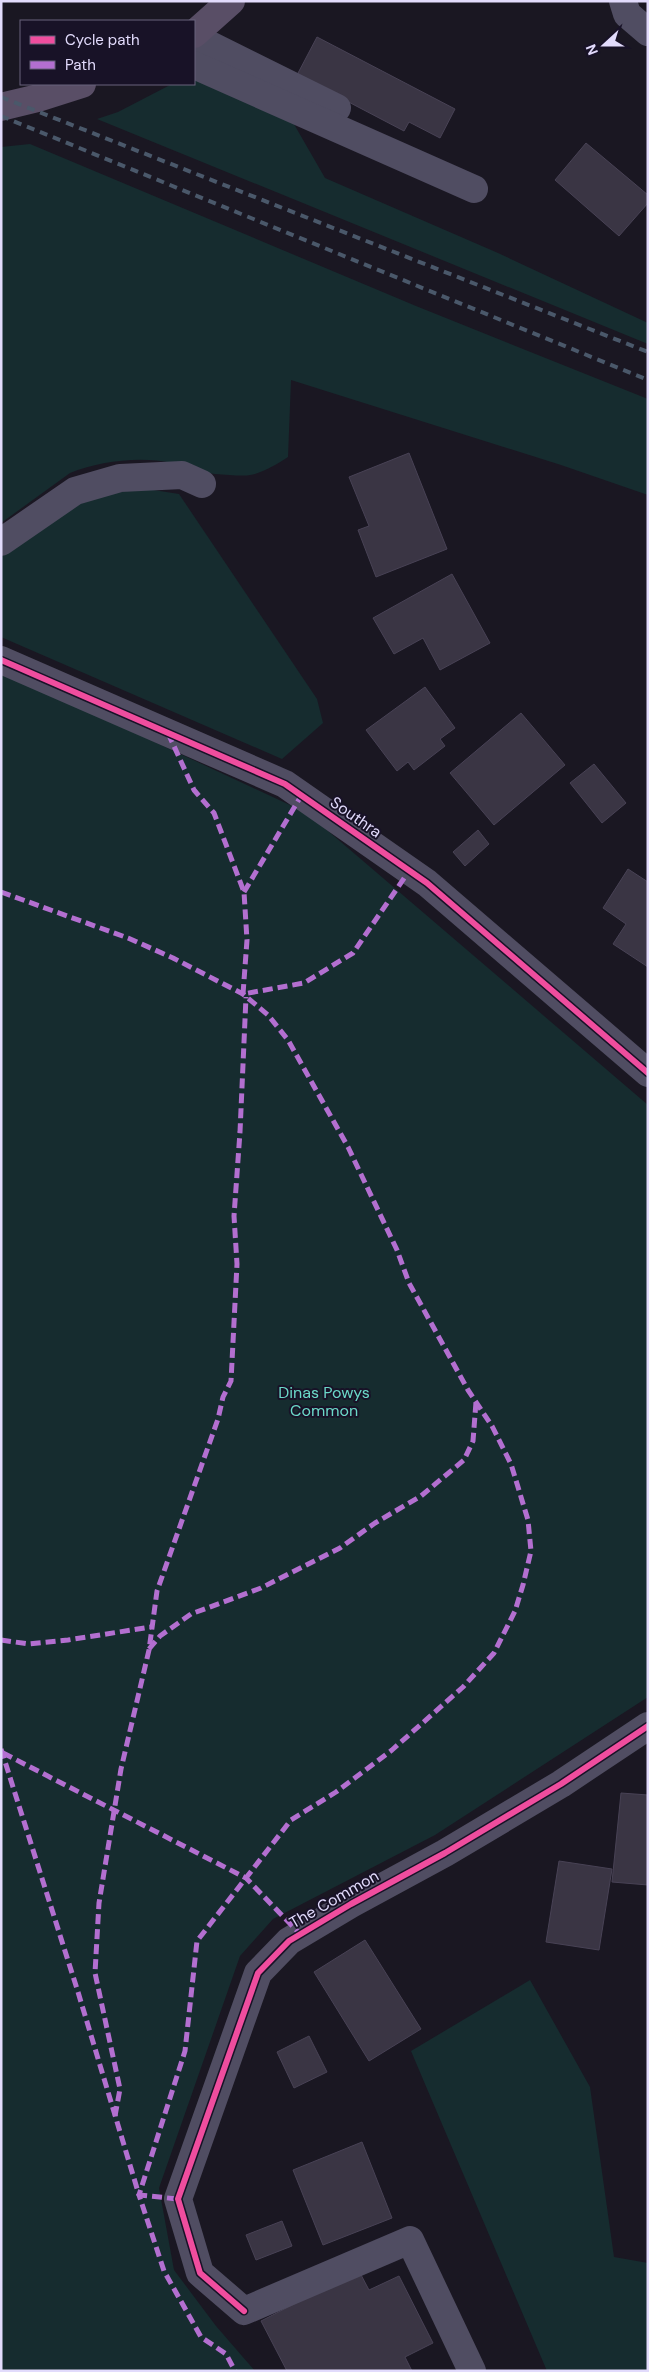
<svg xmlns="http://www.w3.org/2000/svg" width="649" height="2372" font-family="'DM Sans',sans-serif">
  <rect width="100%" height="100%" fill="#1a1722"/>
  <g fill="#162c2f">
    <polygon points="194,76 287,112 325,178 498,253 648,323 648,344 97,119 118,112 172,84 194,84"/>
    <path d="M30,144l386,162 232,93v96l-87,-30 -270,-85 -3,77c-11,7 -25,16 -38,18 -9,2 -47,-2 -57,-4 -7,-2 -14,-7 -21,-8 -31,-7 -73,-2 -102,10l-69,50v-376z"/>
    <polygon points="141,488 179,494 317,699 323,723 282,759 1,637 1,557 84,499"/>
    <polygon points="1,673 43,690 307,813 648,1105 648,1697 435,1835 273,1919 240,1956 159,2188 174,2270 216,2326 255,2371 1,2371"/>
    <polygon points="530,1980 590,2087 614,2257 648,2263 648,2371 547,2371 411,2051"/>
  </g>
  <g fill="#3a3544" stroke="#484255">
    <polygon points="317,37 455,109 440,138 409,122 404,131 297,75"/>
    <polygon points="586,143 648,195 648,203 619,236 555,180"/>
    <polygon points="409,453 447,549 376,577 358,530 369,526 349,477"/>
    <polygon points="452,574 490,643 440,670 423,638 394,654 373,618"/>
    <polygon points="425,687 455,728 440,739 445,746 414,770 408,762 397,771 366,730"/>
    <polygon points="521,713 565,765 494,825 450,773"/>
    <polygon points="594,764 626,803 602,823 570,783"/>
    <polygon points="478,830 489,844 465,866 453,852"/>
    <polygon points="628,869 648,882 648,967 613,944 626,924 603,908"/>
    <polygon points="621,1793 648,1795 648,1885 612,1882"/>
    <polygon points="559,1861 612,1869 599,1950 546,1942"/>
    <polygon points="365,1940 421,2029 369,2061 314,1972"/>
    <polygon points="309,2036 327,2072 294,2088 277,2052"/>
    <polygon points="362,2142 392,2218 323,2245 293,2170"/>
    <polygon points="282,2221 292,2246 256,2260 246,2235"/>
    <polygon points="359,2271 369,2290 399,2276 433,2343 405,2357 412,2371 287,2371 261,2321"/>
  </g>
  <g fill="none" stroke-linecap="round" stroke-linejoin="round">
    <g stroke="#504d62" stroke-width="28">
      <polyline points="623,1 627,14 648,32"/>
      <polyline points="194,37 337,108"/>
      <polyline points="194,65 474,189"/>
      <polyline points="1,542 75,491 120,478 182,475 202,484"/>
      <polyline points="1,660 285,784 427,883 648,1073"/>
      <polyline points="472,2371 410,2240 244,2311 200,2273 178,2199 258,1973 289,1941 351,1904 445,1853 561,1784 648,1726"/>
    </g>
    <g stroke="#594e66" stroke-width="28">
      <polyline points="194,34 231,1"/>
      <polyline points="1,107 38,98 82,84"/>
    </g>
    <g stroke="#4a586a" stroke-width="4" stroke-dasharray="8 6" stroke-linecap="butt">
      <polyline points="1,97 648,352"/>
      <polyline points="1,116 648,380"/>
    </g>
    <g stroke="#b36fd0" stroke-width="5" stroke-dasharray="10 5" stroke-linecap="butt">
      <polyline points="168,733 194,790 214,813 244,892 247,940 243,994 304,983 353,953 409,871"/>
      <polyline points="1,892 128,938 173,958 243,994 268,1015 288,1040 348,1147 397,1250 409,1283 468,1390 492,1426 511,1464 528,1520 531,1551 523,1585 515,1611 494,1653 463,1687 392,1750 336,1792 291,1820 197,1941 185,2051 139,2195 164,2271 201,2337 226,2354 235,2371"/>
      <polyline points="244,892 301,796"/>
      <polyline points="1,1640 29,1644 68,1640 151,1627"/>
      <polyline points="149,1649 160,1636 191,1614 261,1588 340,1548 375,1523 421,1496 464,1460 473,1441 476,1402"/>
      <polyline points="1,1749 78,1992 139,2195 178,2199"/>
      <polyline points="3,1753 246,1878 300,1934"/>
      <polyline points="115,2116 120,2089 95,1973 99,1903 121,1769 149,1650 157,1591 218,1419 223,1397 231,1381 237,1264 234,1216 240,1132 246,997"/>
    </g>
    <g stroke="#181227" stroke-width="9">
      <g id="cycleway">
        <polyline points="1,660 285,784 427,883 648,1073"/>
        <polyline points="244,2311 200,2273 178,2199 258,1973 289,1941 351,1904 445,1853 561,1784 648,1726"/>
      </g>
    </g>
    <use href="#cycleway" stroke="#ef4d9e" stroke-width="6"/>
  </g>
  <g text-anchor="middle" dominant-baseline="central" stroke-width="4" stroke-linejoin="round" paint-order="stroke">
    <g font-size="16" fill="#e2dbfc" stroke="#181227">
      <text transform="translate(356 817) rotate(35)">Southra</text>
      <text transform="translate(334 1899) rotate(-30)">The Common</text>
    </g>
    <g font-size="16" fill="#6bd8c8" stroke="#181227">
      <text x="324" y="1392">Dinas Powys<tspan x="324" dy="18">Common</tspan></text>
    </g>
  </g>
  <rect width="649" height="2372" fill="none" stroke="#e2dbfc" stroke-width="5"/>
  <rect x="20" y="20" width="175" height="65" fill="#181227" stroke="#69627c"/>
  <rect x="30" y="36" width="25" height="8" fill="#ef4d9e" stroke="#69627c"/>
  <text x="65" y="45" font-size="15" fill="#e2dbfc">Cycle path</text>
  <rect x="30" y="61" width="25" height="8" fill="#b36fd0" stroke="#69627c"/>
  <text x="65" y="70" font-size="15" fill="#e2dbfc">Path</text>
  <g transform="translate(604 45) rotate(249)" stroke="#181227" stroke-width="4" paint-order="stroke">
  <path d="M0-4L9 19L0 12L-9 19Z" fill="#e2dbfc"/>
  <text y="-8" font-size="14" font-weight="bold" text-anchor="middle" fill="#e2dbfc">N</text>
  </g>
</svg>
